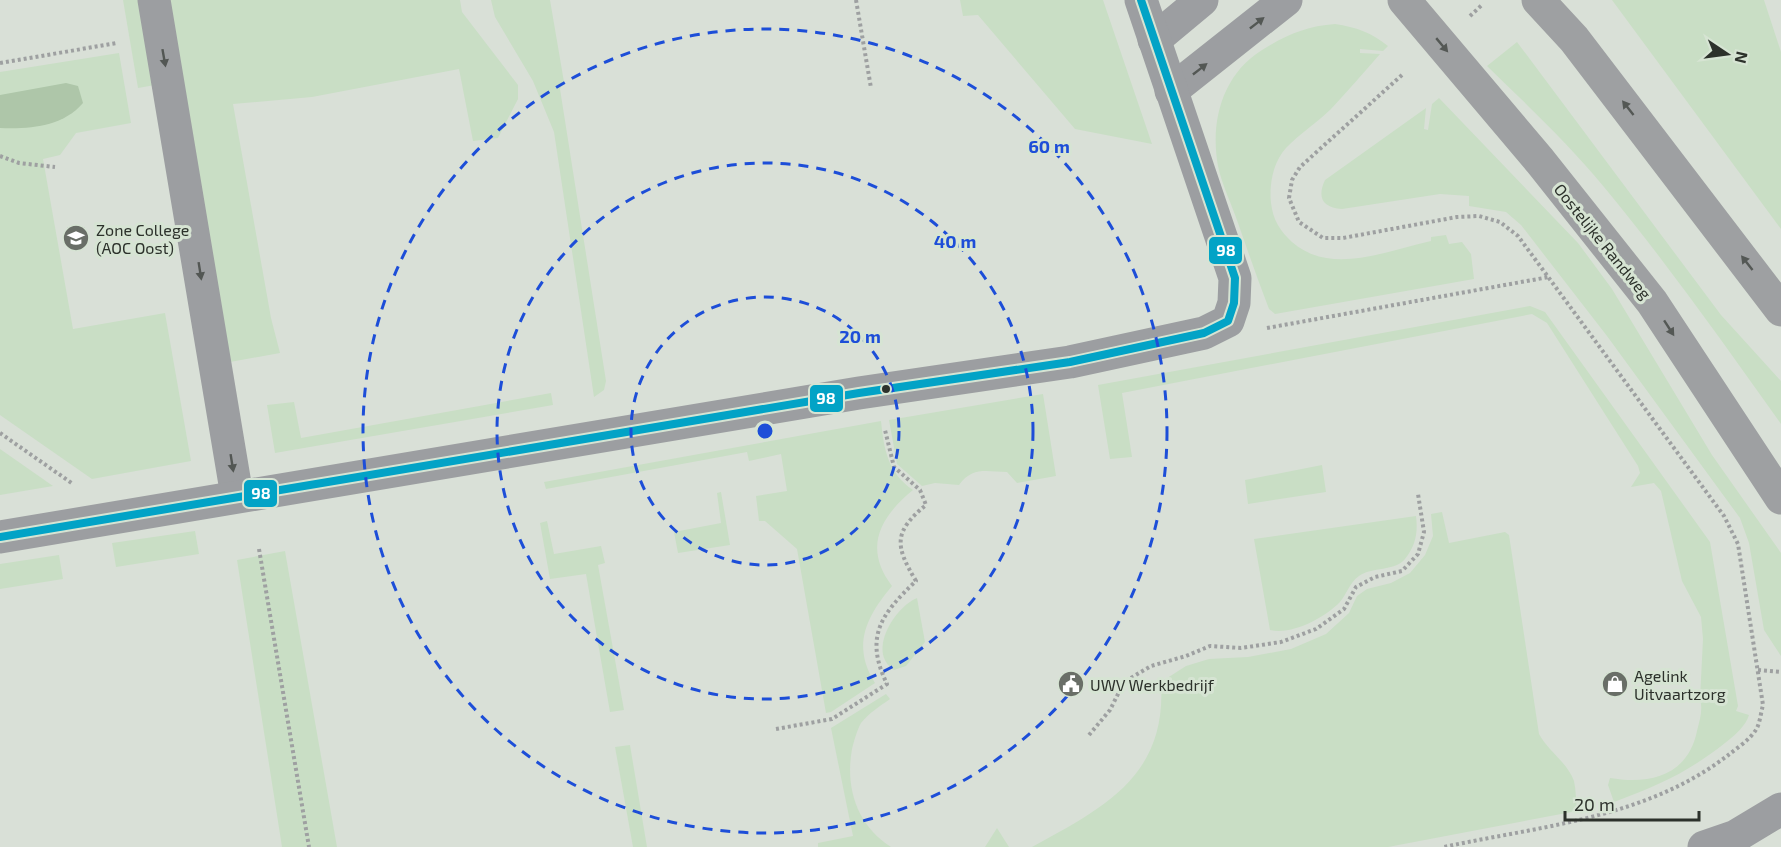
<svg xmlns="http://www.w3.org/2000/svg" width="1781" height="847" font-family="'Exo 2',sans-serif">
  <rect width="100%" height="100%" fill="#d9e0d7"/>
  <g fill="#c9dec5">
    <polygon points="123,0 141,0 155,85 138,88"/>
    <polygon points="170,0 460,0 462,12 518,85 518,99 498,138 473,141 459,69 312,97 233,104 271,318 280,353 230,362"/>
    <polygon points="491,0 550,0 564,82 560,89 606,381 604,390 594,397 554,132 533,81 495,17"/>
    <polygon points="960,0 1103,0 1152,144 1075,129 978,15 963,16"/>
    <polygon points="1612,0 1764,0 1781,52 1781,229"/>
    <path d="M1335,24c21,3 37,9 53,22l-5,5 -23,-2v4l20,1c-16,18 -32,37 -49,55 -14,14 -32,25 -45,39 -13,14 -17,37 -15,55 2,17 9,28 21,39 39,34 94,9 139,-1v-4l15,-2 3,9 13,-2 9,12 3,25 -199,35 -6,-5c-11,-29 -21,-57 -31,-86 -6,-18 -16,-38 -20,-57 -8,-44 4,-91 44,-116 24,-15 45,-24 73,-26z"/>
    <path d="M1517,42l204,273 60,66v43c-57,-80 -114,-161 -177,-237 -36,-44 -77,-82 -117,-121z"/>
    <polygon points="119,53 131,123 76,133 60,155 43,159 73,329 165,313 191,461 92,479 0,415 0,72"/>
    <path d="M1439,98l139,145 34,46 100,166 69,98v103l-17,-26 -15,-87 -9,-25 -133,-182 -86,-111 -15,-13 -37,-6v-10l-29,-2 -98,15c-20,-1 -25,-12 -17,-29l101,-72 -2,21 4,1 4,-26z"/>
    <path d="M1530,306l15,6 165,230 28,164 -2,5 13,4c-3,11 -15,21 -24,28 -38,30 -66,42 -111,59l-6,-17 2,-7c41,7 78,-3 87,-47 3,-12 6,-21 3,-32l3,-60 -2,-22 -19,-36 -21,-90 -7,-8 -23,4 9,-14 -2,-7 -91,-143 -15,-9 -410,79 10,64 -22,2 -12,-74z"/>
    <polygon points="551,393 553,405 275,453 267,405 294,402 301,438"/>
    <path d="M1043,394l13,82 -39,7 -10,-11c-20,0 -34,-6 -48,13l-24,-2 -13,3 -25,-22 -8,-44z"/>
    <path d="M881,421c3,29 7,52 32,69 -33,27 -50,58 -21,96 -25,30 -41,59 -17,97l-44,29 -5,1 -29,-164 -32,-28h-6l-3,-25 31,-5 -6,-37 -32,7 -2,-9 -201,37 -2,-7z"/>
    <polygon points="0,449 53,486 0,495"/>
    <polygon points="1322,465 1326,492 1248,504 1245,480"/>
    <polygon points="721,492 730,545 678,553 674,532 721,523 717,493"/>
    <path d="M1442,512l7,31 56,-11 4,3 30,199c9,17 28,28 35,47 2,9 2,20 3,30l-189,36h-356c73,-40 135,-71 129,-165l25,-16 23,-7 39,-2 43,-8 35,-15 23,-21 8,-17 10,-7 24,-6 19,-10 15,-18 8,-19 -2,-22z"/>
    <path d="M1416,516c2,16 0,29 -11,43 -9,12 -34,8 -46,17 -10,7 -12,18 -19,26 -16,16 -47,33 -70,28l-16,-91z"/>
    <polygon points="547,521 554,554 601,546 605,563 598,565 624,710 610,712 586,574 550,579 540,523"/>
    <polygon points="195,531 199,554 116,567 112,543"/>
    <polygon points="285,551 337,847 282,847 237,560"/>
    <polygon points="59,555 63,579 0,589 0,564"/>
    <path d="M917,598l8,44 -19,24 -12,4c-28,-18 1,-63 23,-72z"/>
    <path d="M886,694l4,5c-10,7 -21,14 -29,24 -4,7 -7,18 -9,26 -7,39 5,76 39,98h-73v-4l35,-7 -22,-108z"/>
    <polygon points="630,745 647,847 633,847 615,747"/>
    <polygon points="997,828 1009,847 985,847"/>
  </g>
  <path fill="#aec6a9" d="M66,83l12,3 5,17c-21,24 -52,26 -83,25v-33z"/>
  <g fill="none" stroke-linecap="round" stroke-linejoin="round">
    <g stroke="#9ea0a1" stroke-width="4" stroke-dasharray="3 3" stroke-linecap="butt">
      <polyline points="856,0 871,88"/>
      <polyline points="1470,16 1483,4"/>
      <polyline points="0,63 117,43"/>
      <path d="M1402,75l-102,92 -8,13 -3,18 10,24 24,16h20l114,-21 22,-1 21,6 18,14 206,280 14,28 25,161c-2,7 -3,17 -6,23 -6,11 -20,20 -30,28 -81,62 -186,70 -283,91"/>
      <polyline points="0,156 19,163 55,167"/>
      <polyline points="1267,328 1549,277"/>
      <polyline points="0,433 73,484"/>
      <polyline points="259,549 309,847"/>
      <polyline points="1758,670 1781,672"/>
      <path d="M776,729l56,-10 55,-35c-23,-47 -6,-70 29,-103 -21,-35 -23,-49 10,-76l-6,-15 -26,-23 -9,-37"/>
      <polyline points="1089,735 1110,710 1124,682 1151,666 1186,656 1210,646 1241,648 1281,642 1316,629 1344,609 1356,587 1375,577 1402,571 1418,554 1424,532 1418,494"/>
    </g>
    <g stroke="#9c9ea1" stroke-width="33">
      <polyline points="154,0 237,496"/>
      <polyline points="1154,40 1202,0"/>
      <polyline points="1171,91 1286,0"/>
      <polyline points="0,537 859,393 1070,362 1204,333 1228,321 1234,303 1235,278 1141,0"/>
      <polyline points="1704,847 1736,836 1781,809"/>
    </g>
    <g stroke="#9ea0a2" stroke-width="33">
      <polyline points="1404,0 1540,161 1652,302 1781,498"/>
      <polyline points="1538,0 1574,39 1781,310"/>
    </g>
    <g stroke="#d6e4d3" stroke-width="12">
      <polyline id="bus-1" points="0,537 859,393 1070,362 1204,333 1228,321 1234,303 1235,278 1141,0"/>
    </g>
    <use href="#bus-1" stroke="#02a3c6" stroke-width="8"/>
  </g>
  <defs><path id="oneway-solid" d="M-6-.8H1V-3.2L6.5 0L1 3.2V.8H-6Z" transform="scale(1.5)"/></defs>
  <g fill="#535754">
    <use href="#oneway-solid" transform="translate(1257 23) rotate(-38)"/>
    <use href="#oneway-solid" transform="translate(164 58) rotate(80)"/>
    <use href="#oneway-solid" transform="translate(1200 69) rotate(-38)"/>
    <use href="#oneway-solid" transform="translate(200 271) rotate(81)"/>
    <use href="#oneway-solid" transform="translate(232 463) rotate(81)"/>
  </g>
  <g fill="#545855">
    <use href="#oneway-solid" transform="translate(1442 45) rotate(50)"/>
    <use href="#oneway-solid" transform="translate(1628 108) rotate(-128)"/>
    <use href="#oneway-solid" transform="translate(1747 263) rotate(-128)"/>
    <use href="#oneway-solid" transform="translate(1669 328) rotate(57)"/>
  </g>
  <g fill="none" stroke="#1d4ed8" stroke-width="3" stroke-dasharray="10 8">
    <circle cx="765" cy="431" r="134"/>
    <circle cx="765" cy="431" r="268"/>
    <circle cx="765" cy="431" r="402"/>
  </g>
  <defs>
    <g id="university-disc" transform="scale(1.35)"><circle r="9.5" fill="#696e67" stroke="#d6e4d3"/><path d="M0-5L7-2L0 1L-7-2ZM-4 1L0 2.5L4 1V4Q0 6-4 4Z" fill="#fff"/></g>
    <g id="civic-disc" transform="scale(1.35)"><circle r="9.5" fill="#696e67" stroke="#d6e4d3"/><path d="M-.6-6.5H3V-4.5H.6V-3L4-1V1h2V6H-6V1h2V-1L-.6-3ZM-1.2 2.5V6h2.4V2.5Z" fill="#fff"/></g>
    <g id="shop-disc" transform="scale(1.35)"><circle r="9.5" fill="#696e67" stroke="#d6e4d3"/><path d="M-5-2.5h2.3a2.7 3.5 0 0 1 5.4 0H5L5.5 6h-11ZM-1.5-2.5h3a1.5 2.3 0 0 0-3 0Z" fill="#fff"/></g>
  </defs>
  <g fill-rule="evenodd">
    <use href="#university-disc" x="76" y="238"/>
    <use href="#civic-disc" x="1071" y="684"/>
    <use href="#shop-disc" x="1615" y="684"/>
  </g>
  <circle fill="#2c312b" stroke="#d6e4d3" stroke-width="2" cx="886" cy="389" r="5"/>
  <g text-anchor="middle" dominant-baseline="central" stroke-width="6" stroke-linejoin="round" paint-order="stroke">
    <g font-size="16" fill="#2c312b" stroke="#d6e4d3" text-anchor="start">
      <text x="96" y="229">Zone College<tspan x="96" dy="18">(AOC Oost)</tspan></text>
      <text x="1634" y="675">Agelink<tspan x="1634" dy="18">Uitvaartzorg</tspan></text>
      <text x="1090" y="684">UWV Werkbedrijf</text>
    </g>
    <g font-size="16" fill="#2c312b" stroke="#d6e4d3">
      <text transform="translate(1603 241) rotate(51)">Oostelijke Randweg</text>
    </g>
  </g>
  <circle cx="765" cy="431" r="9" fill="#1d4ed8" stroke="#d6e4d3" stroke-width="3"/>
  <g font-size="18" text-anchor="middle" font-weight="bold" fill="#1d4ed8" stroke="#d6e4d3" stroke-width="6" stroke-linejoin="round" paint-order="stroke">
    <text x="1049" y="153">60 m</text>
    <text x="955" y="248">40 m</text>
    <text x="860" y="343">20 m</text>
  </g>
  <g stroke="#d6e4d3" stroke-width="2">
    <rect x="1208" y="236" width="35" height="29" rx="6" fill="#02a3c6"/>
    <rect x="809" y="384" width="35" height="29" rx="6" fill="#02a3c6"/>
    <rect x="243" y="479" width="35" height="29" rx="6" fill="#02a3c6"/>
  </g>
  <g font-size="16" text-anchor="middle" font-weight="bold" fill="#fff">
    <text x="1226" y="256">98</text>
    <text x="826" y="404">98</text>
    <text x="261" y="499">98</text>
  </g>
  <g transform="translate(1727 54) rotate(103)" stroke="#d6e4d3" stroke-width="4.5" paint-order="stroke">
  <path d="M0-4.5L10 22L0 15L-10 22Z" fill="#2c312b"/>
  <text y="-9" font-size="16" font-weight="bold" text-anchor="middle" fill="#2c312b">N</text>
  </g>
  <path d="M1565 811v9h134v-9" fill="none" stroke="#2c312b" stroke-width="3"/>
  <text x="1574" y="811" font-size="18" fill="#2c312b" stroke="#d6e4d3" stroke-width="4.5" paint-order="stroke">20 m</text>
</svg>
